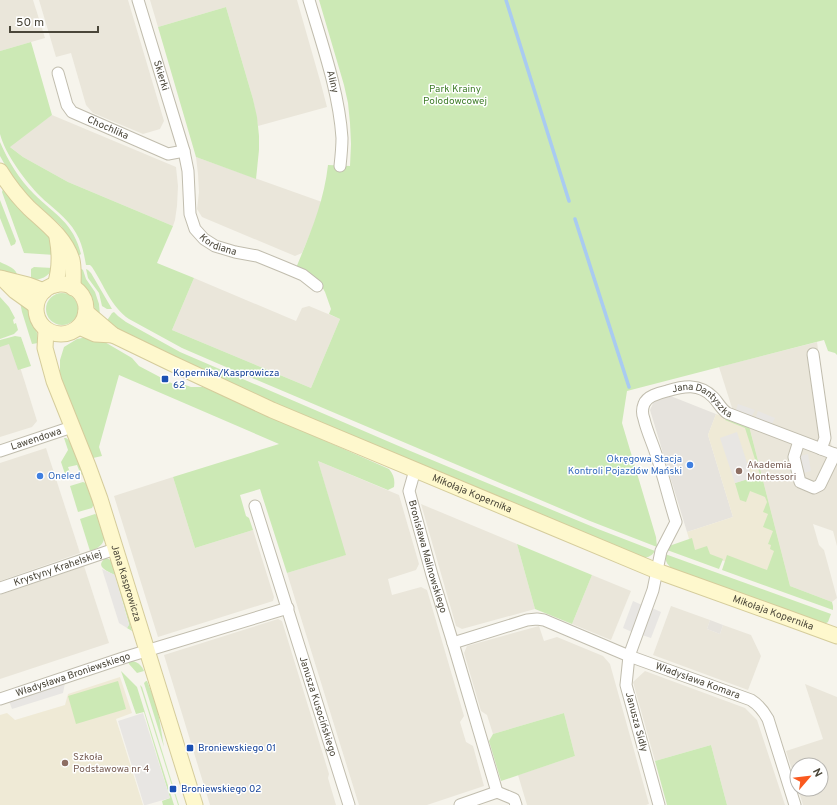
<svg xmlns="http://www.w3.org/2000/svg" width="837" height="805" font-family="Overpass,sans-serif">
  <rect width="100%" height="100%" fill="#f6f4ec"/>
  <g fill="#eae6da">
    <polygon points="0,0 33,0 45,38 0,51"/>
    <polygon points="39,0 128,0 164,121 160,129 143,134 93,113 86,105 71,53 56,57"/>
    <polygon points="150,0 297,0 321,84 327,107 258,126 253,99 226,7 158,27"/>
    <polygon points="52,115 176,167 178,186 177,206 175,220 173,226 68,182 23,157 9,146"/>
    <polygon points="196,157 322,202 312,229 302,253 295,256 202,217 197,209 199,192 198,174"/>
    <polygon points="194,278 296,321 302,308 309,306 340,319 311,388 172,330"/>
    <polygon points="11,338 37,421 32,427 0,437 0,342"/>
    <polygon points="817,342 832,449 733,411 719,367"/>
    <polygon points="749,426 837,460 837,546 833,531 813,524 819,545 824,550 837,598 832,602 790,586"/>
    <polygon points="46,448 80,553 0,581 0,463"/>
    <polygon points="318,461 399,495 419,564 416,570 388,579 392,595 421,587 427,590 464,716 460,722 466,742 473,746 484,786 427,805 359,805 287,573 345,555"/>
    <polygon points="173,477 195,548 253,530 274,597 273,601 158,637 114,496"/>
    <polygon points="421,504 517,544 535,609 462,629 456,626"/>
    <polygon points="84,566 109,643 0,679 0,595"/>
    <polygon points="592,575 631,591 611,640 572,624"/>
    <polygon points="671,606 710,620 707,629 720,634 723,625 751,635 761,656 748,690 653,655"/>
    <polygon points="278,619 282,621 329,774 328,778 336,805 210,805 164,655"/>
    <polygon points="539,626 544,641 557,637 603,656 610,664 649,804 646,805 527,805 518,775 575,756 564,713 493,734 487,715 481,711 464,653 467,646"/>
    <polygon points="645,671 745,708 757,720 785,805 727,805 711,745 655,761 633,682"/>
    <polygon points="805,684 837,697 837,805 803,805 798,789 821,789 821,765 797,765 797,786 786,751 823,739"/>
  </g>
  <g fill="#e6e3dd">
    <polygon points="668,395 716,414 708,435 733,517 687,532 650,410 655,399"/>
    <polygon points="710,620 723,625 720,634 707,629"/>
  </g>
  <g fill="#efead6">
    <polygon points="716,414 749,426 790,586 692,549 687,532 733,517 708,435"/>
    <polygon points="120,677 132,713 116,719 143,805 0,805 0,715 7,713 15,720 65,705 68,694"/>
  </g>
  <g fill="#cce9b5">
    <path d="M319,0h518v355l-2,-2 -7,-2 -4,-11 -197,51 -5,32 34,114 1,10 -67,-26 -371,-157 -37,-16 -53,-29c-18,-12 -25,-34 -37,-52l-2,-2h-4c-2,-11 -4,-22 -10,-32 -9,-16 -24,-25 -36,-37 -14,-14 -35,-42 -40,-62 0,-7 0,-17 0,-24 0,-20 0,-39 0,-59l31,-9 21,73 -42,32 13,10 45,25 105,44 -16,37 37,15 -22,52 139,58 29,-69 -11,-5 2,-5 -6,-17 -4,-7 -25,-17c14,-34 28,-66 32,-103l22,1 1,-22 -1,-21 -2,-20 -4,-18z"/>
    <polygon points="226,7 253,99 257,117 259,136 259,150 256,179 196,157 158,27"/>
    <path d="M0,142c8,19 19,37 34,52 21,21 39,28 47,60l-3,2 -9,-19 -8,-11 -32,-29 -19,-23 -10,-18z"/>
    <polygon points="3,189 7,195 49,237 52,244 55,255 24,253 2,192"/>
    <polygon points="0,200 16,241 15,244 11,246 0,218"/>
    <path d="M0,262c8,4 17,6 18,16l-18,-8z"/>
    <path d="M34,267l19,1c-5,9 -12,12 -22,12v-11z"/>
    <polygon points="80,268 83,270 86,279 95,292 99,304 100,316 95,309 89,293 80,281"/>
    <polygon points="86,269 88,270 91,273 112,309 107,309 102,306 99,293 88,278"/>
    <circle cx="62" cy="309" r="16"/>
    <polygon points="0,297 9,307 15,318 13,320 14,324 16,323 18,330 14,334 0,339"/>
    <polygon points="20,302 26,305 29,311 32,321 37,333 38,343 32,344 22,312"/>
    <path d="M114,312l4,4 8,6 54,30 228,98 190,79 57,22c-4,6 -8,7 -15,7l-423,-179 -102,-51 -9,-6 6,-9z"/>
    <polygon points="15,336 21,337 31,366 18,370 9,344 0,347 0,340"/>
    <path d="M87,337l16,4 29,17 7,8 36,19 2,-3 14,5h12l186,82c5,6 6,11 5,18l-6,3 -70,-29 28,94 -59,18 -27,-84 -20,6 6,21 3,2 4,12 -58,18 -22,-71 106,-33 -160,-69 -20,72 3,9 -9,2 -26,-63 -7,-21v-14l4,-13 13,-8z"/>
    <polygon points="727,416 749,426 790,586 832,602 833,606 833,610 722,570 727,555 767,570 774,551 770,549 771,545 768,544 773,531 763,527 768,514 763,512 767,502 765,497 750,491 746,502 740,500 735,483 760,475 745,428 725,420"/>
    <polygon points="64,438 66,438 70,441 83,472 81,475 77,465 68,467 72,478 67,480 61,462 68,450"/>
    <polygon points="83,482 88,484 94,504 92,508 78,512 70,486"/>
    <path d="M95,514l3,2c5,16 14,28 -8,35l-10,-32z"/>
    <polygon points="692,538 695,550 707,546 710,554 723,559 719,569 667,550 669,546"/>
    <polygon points="517,544 592,575 572,624 535,609"/>
    <path d="M665,554l166,60 -3,8 -5,3 -150,-55c-5,-5 -8,-8 -8,-16z"/>
    <path d="M106,558l5,2 15,47 6,24 -5,-3 2,-4 -14,-49c-8,-4 -21,-9 -9,-17z"/>
    <path d="M132,661c6,1 10,5 12,10l-7,2 -8,-9 -1,-2z"/>
    <polygon points="121,671 137,687 174,805 163,805 162,801 170,798 144,712 136,714"/>
    <polygon points="118,681 126,709 76,724 68,696"/>
    <polygon points="146,681 147,681 157,706 164,747 144,683"/>
    <polygon points="140,685 142,687 179,805 178,805"/>
    <polygon points="564,713 575,756 501,781 489,741 493,734"/>
    <polygon points="711,745 727,805 667,805 655,761"/>
  </g>
  <g fill="#e8e6e3">
    <polygon points="738,404 755,410 751,418 735,412"/>
    <polygon points="758,411 775,418 771,426 755,419"/>
    <polygon points="737,432 752,478 735,483 720,438"/>
    <polygon points="808,454 811,471 803,473 800,456"/>
    <polygon points="102,569 115,575 129,625 127,628 119,623"/>
    <polygon points="633,601 642,605 632,632 623,628"/>
    <polygon points="652,608 661,612 651,638 642,635"/>
    <polygon points="65,683 63,693 12,709 9,701"/>
    <polygon points="143,713 170,798 146,805 144,805 118,721"/>
  </g>
  <g fill="none" stroke-linecap="round" stroke-linejoin="round">
    <g stroke="#a9cbf1" stroke-width="3.5">
      <polyline points="506,0 569,201"/>
      <polyline points="575,219 629,387"/>
    </g>
    <g stroke="#c1bdae" stroke-width="13">
      <g id="street">
        <path id="s1" d="M138,0l46,151 4,20 2,43 5,15 9,10 11,7 20,6 22,4 27,11 19,8 14,11"/>
        <path id="s2" d="M309,0c13,44 30,92 33,138 0,9 -1,19 -2,28"/>
        <path id="s3" d="M58,73l9,32 5,7 96,42 16,-3"/>
        <polyline points="813,354 825,438 821,449"/>
        <polyline points="799,441 794,457 800,482 814,488 820,485 835,454"/>
        <path id="s4" d="M0,451l72,-24"/>
        <path id="s5" d="M415,470l-6,21 23,84 21,68 44,149"/>
        <path id="s6" d="M255,506l94,299"/>
        <path id="s7" d="M0,588l115,-39"/>
        <path id="s8" d="M453,643l74,-23 10,-1 7,1 85,36 122,44c8,5 12,10 17,19l27,86"/>
        <path id="s9" d="M0,699l126,-42 162,-49"/>
        <polyline points="460,805 497,792 514,799 516,805"/>
        <path id="s10" d="M659,805l-33,-120 3,-29 24,-66 8,-39 15,-29c-7,-22 -12,-44 -19,-65 -4,-13 -10,-25 -13,-38 -2,-5 -2,-10 0,-15 3,-8 15,-11 23,-13 17,-5 32,-8 46,6 5,5 8,12 14,16l110,42"/>
      </g>
    </g>
    <g stroke="#d5cc9b" stroke-width="17">
      <g id="secondary">
        <path d="M0,171c8,13 18,26 29,37 16,15 36,29 43,52 2,8 1,19 1,28"/>
        <polyline points="0,278 28,285 44,291"/>
        <polyline points="3,279 15,291 36,306"/>
        <circle cx="61" cy="309" r="25"/>
        <path d="M55,285c5,-15 5,-32 2,-48"/>
        <path id="s11" d="M86,312l27,23 58,28 101,47 385,161 128,46 52,19"/>
        <polyline points="79,327 95,334 113,335"/>
        <path id="s12" d="M46,330l-1,18 9,33 34,85 12,33 95,306"/>
      </g>
    </g>
    <use href="#street" stroke="#fff" stroke-width="11"/>
    <use href="#secondary" stroke="#fef8cd" stroke-width="15"/>
  </g>
  <g fill="#1a4fb4" stroke="#fff" stroke-width="1.5">
    <rect x="161" y="375" width="8" height="8" rx="2"/>
    <rect x="186" y="744" width="8" height="8" rx="2"/>
    <rect x="169" y="785" width="8" height="8" rx="2"/>
  </g>
  <g fill="#3f7fe0" stroke="#fff" stroke-width="1.5">
    <circle cx="690" cy="465" r="4"/>
    <circle cx="40" cy="476" r="4"/>
  </g>
  <g fill="#8d6e63" stroke="#fff" stroke-width="1.5">
    <circle cx="739" cy="471" r="4"/>
    <circle cx="65" cy="763" r="4"/>
  </g>
  <g text-anchor="middle" dominant-baseline="central" stroke-width="3" stroke-linejoin="round" paint-order="stroke">
    <g font-size="10" fill="#4a4639" stroke="#fff">
      <text stroke="none"><textPath href="#s1" startOffset="79">Skierki</textPath></text>
      <text stroke="none"><textPath href="#s2" startOffset="85">Aliny</textPath></text>
      <text stroke="none"><textPath href="#s3" startOffset="81">Chochlika</textPath></text>
      <text stroke="none"><textPath href="#s1" startOffset="266">Kordiana</textPath></text>
      <text stroke="none"><textPath href="#s10" startOffset="487">Jana Dantyszka</textPath></text>
      <text stroke="none"><textPath href="#s4" startOffset="38">Lawendowa</textPath></text>
      <text stroke="none"><textPath href="#s11" startOffset="428">Mikołaja Kopernika</textPath></text>
      <text stroke="none"><textPath href="#s5" startOffset="90">Bronisława Malinowskiego</textPath></text>
      <text stroke="none"><textPath href="#s7" startOffset="61">Krystyny Krahelskiej</textPath></text>
      <text stroke="none"><textPath href="#s12" startOffset="267">Jana Kasprowicza</textPath></text>
      <text stroke="none"><textPath href="#s11" startOffset="752">Mikołaja Kopernika</textPath></text>
      <text stroke="none"><textPath href="#s9" startOffset="77">Władysława Broniewskiego</textPath></text>
      <text stroke="none"><textPath href="#s8" startOffset="260">Władysława Komara</textPath></text>
      <text stroke="none"><textPath href="#s6" startOffset="210">Janusza Kusocińskiego</textPath></text>
      <text transform="translate(636 722) rotate(75)">Janusza Sidły</text>
    </g>
    <g font-size="10" fill="#407e2b" stroke="#fff">
      <text x="455" y="89">Park Krainy<tspan x="455" dy="12">Polodowcowej</tspan></text>
    </g>
    <g font-size="10" fill="#164399" stroke="#fff" text-anchor="start">
      <text x="173" y="373">Kopernika/Kasprowicza<tspan x="173" dy="12">62</tspan></text>
      <text x="198" y="748">Broniewskiego 01</text>
      <text x="181" y="789">Broniewskiego 02</text>
    </g>
    <g font-size="10" fill="#366cbe" stroke="#fff" text-anchor="end">
      <text x="682" y="459">Okręgowa Stacja<tspan x="682" dy="12">Kontroli Pojazdów Mański</tspan></text>
      <text x="48" y="476" text-anchor="start">Oneled</text>
    </g>
    <g font-size="10" fill="#785e54" stroke="#fff" text-anchor="start">
      <text x="747" y="465">Akademia<tspan x="747" dy="12">Montessori</tspan></text>
      <text x="73" y="757">Szkoła<tspan x="73" dy="12">Podstawowa nr 4</tspan></text>
    </g>
  </g>
  <g transform="translate(809 777) rotate(62)"><circle r="19" fill="#ffffff" stroke="#b7b5b0"/>
  <path d="M0-3L7 15L0 10L-7 15Z" fill="#fa591f"/>
  <text y="-6" font-size="11" font-weight="bold" text-anchor="middle" fill="#4a4639">N</text>
  </g>
  <path d="M10 26v6h88v-6" fill="none" stroke="#4a4639" stroke-width="2"/>
  <text x="16" y="26" font-size="12" fill="#4a4639" stroke="#ffffff" stroke-width="3" paint-order="stroke">50 m</text>
</svg>
